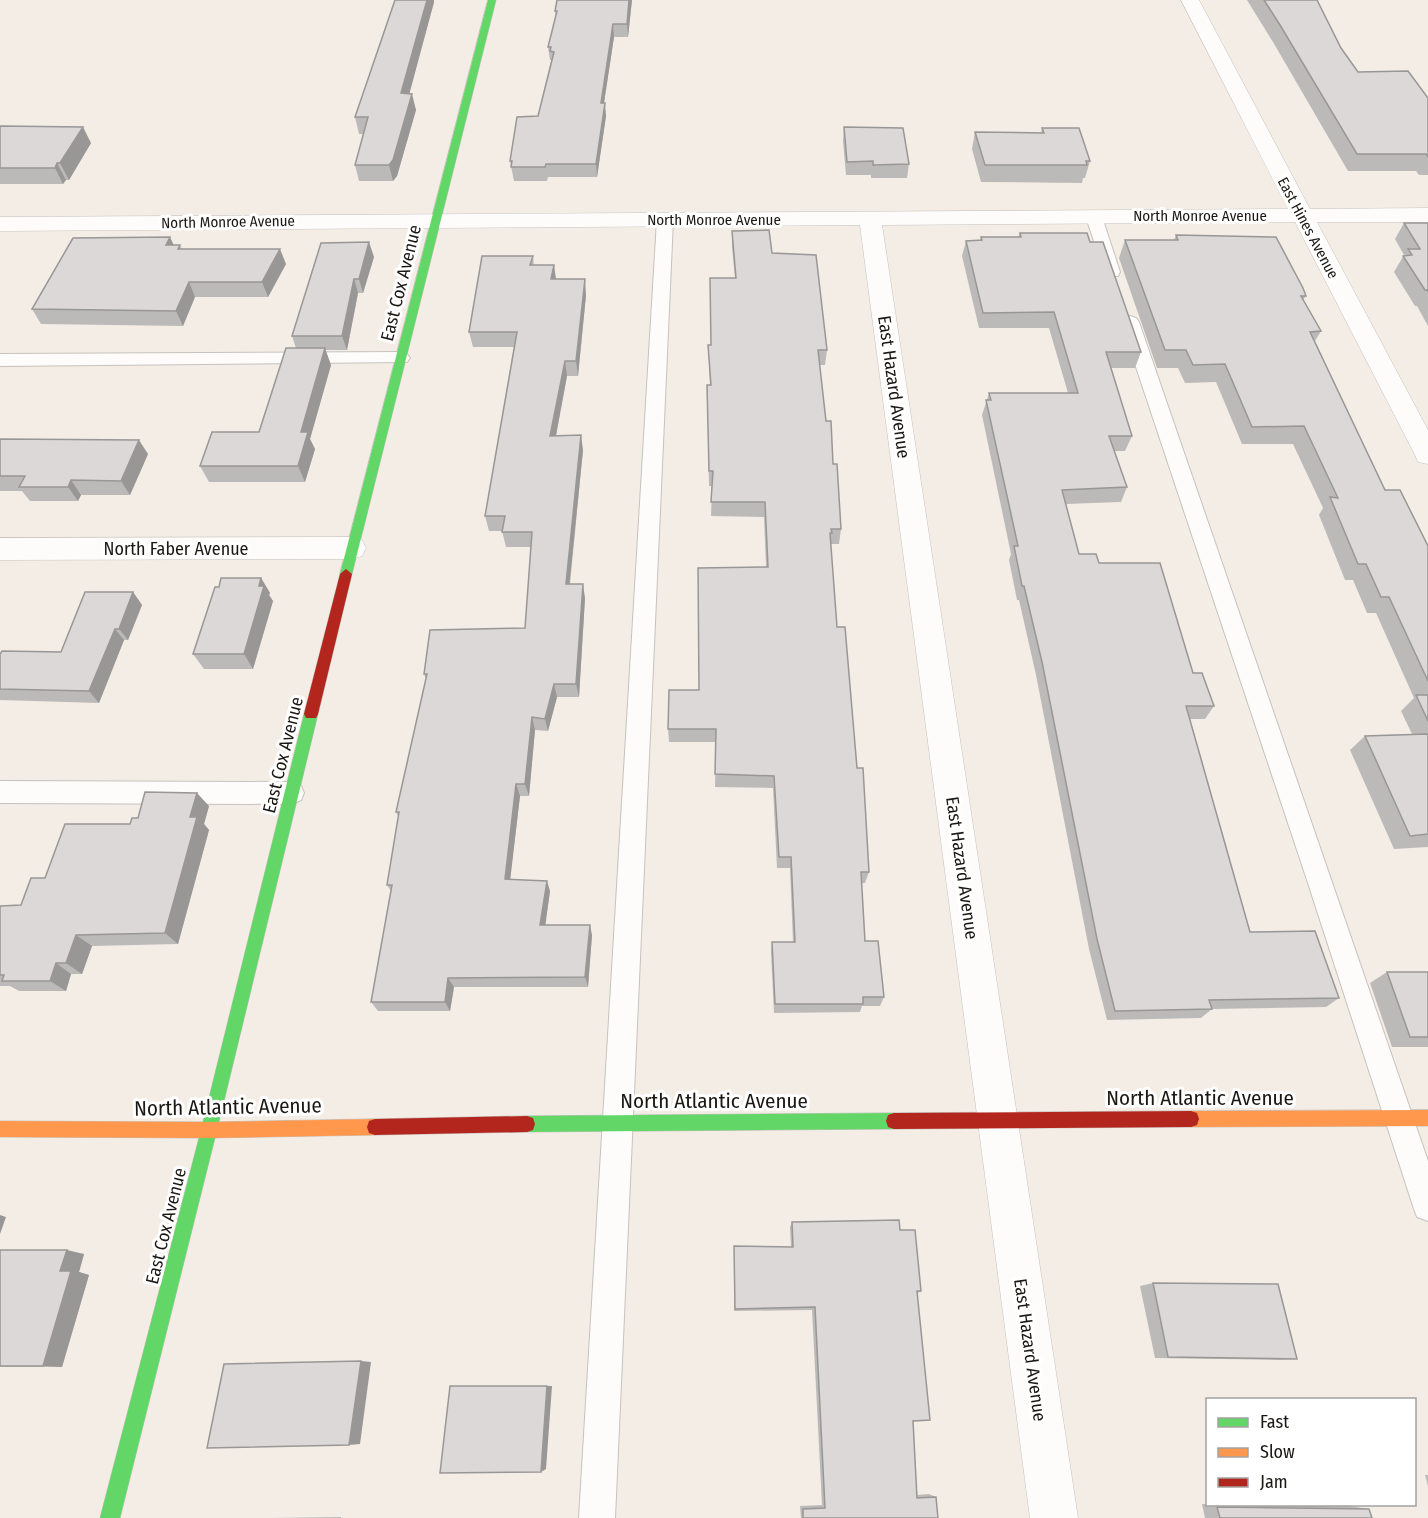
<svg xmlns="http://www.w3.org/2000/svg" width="1428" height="1518" font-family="'Fira Sans Condensed',sans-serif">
  <rect width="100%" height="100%" fill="#f3ede6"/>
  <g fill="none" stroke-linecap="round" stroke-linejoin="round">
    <g stroke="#c6c2bd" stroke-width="2">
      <g id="lane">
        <polygon points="1094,212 1102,217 1120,272 1118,276 1106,276 1104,272 1086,217"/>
        <polygon points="665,215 673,220 615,1518 579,1518 657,220"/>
        <polygon points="1130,316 1136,318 1139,322 1428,1161 1428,1221 1417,1217 1413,1206 1306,877 1121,322 1124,318"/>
        <polygon points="401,352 407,354 410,358 407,362 0,366 0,354"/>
        <polygon points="0,781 292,782 301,786 304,793 301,800 292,804 0,803"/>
      </g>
    </g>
    <g stroke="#c6c2bd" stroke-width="1">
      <g id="street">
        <polygon points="1181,0 1199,0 1310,209 1428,208 1428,222 1317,222 1428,430 1428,464 1418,462 1415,455 1295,222 882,225 1078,1518 1030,1518 860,225 0,231 0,217 1288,209"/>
        <polygon points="352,537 362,540 366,548 362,556 352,559 0,560 0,538"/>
      </g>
    </g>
    <g stroke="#c6c2bd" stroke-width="1">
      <g id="fast">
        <polygon points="488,0 496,0 352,574 346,579 340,574"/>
        <polygon points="311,709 316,710 318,714 217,1130 120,1518 100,1518 201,1130 304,714 306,710"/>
        <polygon points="894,1113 900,1115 902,1121 900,1127 894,1129 527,1132 521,1130 519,1124 521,1118 527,1116"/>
      </g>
    </g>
    <g stroke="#c6c2bd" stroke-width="1">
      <g id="slow">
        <polygon points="1428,1110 1428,1126 1191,1127 1185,1125 1183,1119 1185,1113 1191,1111"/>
        <polygon points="375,1119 381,1121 383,1127 381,1133 375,1135 209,1138 0,1137 0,1121 209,1122"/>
      </g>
    </g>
    <g stroke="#c6c2bd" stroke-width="1">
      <g id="jam">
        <polygon points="346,569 352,574 318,714 316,718 306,718 304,714 340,574"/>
        <polygon points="1191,1111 1197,1113 1199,1119 1197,1125 1191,1127 894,1129 888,1127 886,1121 888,1115 894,1113"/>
        <polygon points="527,1116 533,1118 535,1124 533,1130 527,1132 375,1135 369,1133 367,1127 369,1121 375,1119"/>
      </g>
    </g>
    <use href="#lane" fill="#fdfcfb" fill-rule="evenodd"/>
    <use href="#street" fill="#fdfcfb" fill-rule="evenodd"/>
    <use href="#fast" fill="#63d668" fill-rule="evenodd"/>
    <use href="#slow" fill="#ff974d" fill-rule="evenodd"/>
    <use href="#jam" fill="#b3261e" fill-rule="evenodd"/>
  </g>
  <g fill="#bcbab9">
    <polygon points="557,0 632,0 628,37 614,37 604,103 606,116 597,177 548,177 547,181 514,181 510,161 538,116 551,62 551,60 550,60 548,47 556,17 555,11"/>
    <polygon points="1247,0 1317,0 1341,48 1358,72 1428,98 1428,175 1419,175 1416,171 1348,171 1273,42"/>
    <polygon points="434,2 409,94 416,110 397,176 393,181 359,181 355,165 364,134 359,134 355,117"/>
    <polygon points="0,126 91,143 69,180 66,180 63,184 0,184"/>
    <polygon points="844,127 909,164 907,178 871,178 871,175 846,175 843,141"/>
    <polygon points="1042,128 1090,161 1085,178 1083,178 1082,183 981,182 972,149 975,132 1041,133"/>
    <polygon points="1404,223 1428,223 1428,326 1417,306 1415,306 1394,272 1404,255 1395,239"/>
    <polygon points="732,231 772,253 827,350 825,365 819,365 826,421 841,529 839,544 830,544 837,627 857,768 869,872 865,883 861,883 865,941 884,997 880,1006 862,1006 860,1012 774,1013 771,952 772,942 793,942 790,868 777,868 773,788 715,787 716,742 669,742 668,729 699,690 766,567 764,517 711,516 712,486 709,486 707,385 710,385 708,345 711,345 735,278 732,247"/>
    <polygon points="1020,233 1090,242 1141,352 1135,368 1111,368 1132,436 1125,451 1114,451 1127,487 1121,502 1066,504 1079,554 1099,563 1193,673 1214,706 1205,719 1190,719 1250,932 1339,998 1326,1007 1212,1009 1201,1018 1107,1020 1089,949 1036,675 1019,600 1017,600 1009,560 1011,554 982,415 989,393 1068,393 1049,328 979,328 962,256 966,241 980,240 981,237 1018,237"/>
    <polygon points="1176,235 1306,296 1303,300 1321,331 1315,341 1385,490 1428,546 1428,847 1394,849 1350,750 1365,736 1412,734 1401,711 1414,698 1376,613 1367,613 1353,580 1345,580 1319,515 1323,508 1293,444 1242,444 1216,382 1185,383 1178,368 1157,368 1119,258 1125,240 1174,240"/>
    <polygon points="174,245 180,245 182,249 286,264 268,297 195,297 183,326 41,324 32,309"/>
    <polygon points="533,256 534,265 554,265 556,279 586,295 578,376 567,376 556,436 583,450 570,584 585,598 579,697 557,697 548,731 535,730 529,796 520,796 510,879 550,891 545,925 592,935 588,987 454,987 450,1011 378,1011 371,1002 391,891 387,885 398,816 396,812 426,679 424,674 525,628 531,547 506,547 502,531 489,531 485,516 514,347 473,347 469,332"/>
    <polygon points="374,257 363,293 358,293 347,350 325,350 331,365 310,439 315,449 305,482 209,482 200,466 259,432 296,348 292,336"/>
    <polygon points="0,439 148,454 130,495 81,495 78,501 30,501 22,491 0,491"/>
    <polygon points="261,578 270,593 269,595 273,601 253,669 204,669 193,654 219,587"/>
    <polygon points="133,592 142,605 128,640 124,640 99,703 0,700 0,654 61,652"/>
    <polygon points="209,806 204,824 209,830 178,944 92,946 82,974 71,974 66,991 19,991 10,986 0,986 0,906 21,905 45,878 130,824 138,818"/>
    <polygon points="1387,972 1428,972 1428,1047 1392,1047 1370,983"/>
    <polygon points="792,1222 900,1230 921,1291 918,1293 913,1421 917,1495 929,1494 936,1497 938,1518 801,1518 800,1506 822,1505 812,1310 734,1311 734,1246 791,1247 790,1227"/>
    <polygon points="0,1250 84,1254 79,1272 89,1275 62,1367 0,1367"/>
    <polygon points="1153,1283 1297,1359 1280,1360 1155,1358 1140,1286"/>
    <polygon points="1425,1475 1428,1475 1428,1486"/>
    <polygon points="1202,1504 1208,1504 1349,1506 1369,1509 1372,1518 1205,1518"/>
    <polygon points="341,1517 341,1518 269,1518 270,1518"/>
  </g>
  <g fill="#999796">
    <polygon points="427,0 434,0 434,2 405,110 401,93"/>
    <polygon points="629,0 632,0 628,37 627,24"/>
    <polygon points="613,24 614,37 602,116 601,103"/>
    <polygon points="412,94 416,110 397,176 393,181 389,165"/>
    <polygon points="605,103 606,116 597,177 596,164"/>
    <polygon points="83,127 91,143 69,180 60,163"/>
    <polygon points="57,163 66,180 63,184 55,168"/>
    <polygon points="170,237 177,252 166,245"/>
    <polygon points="369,242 374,257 363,293 359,279"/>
    <polygon points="280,249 286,264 268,297 262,282"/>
    <polygon points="554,265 556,281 551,279"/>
    <polygon points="354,279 358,293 347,350 342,336"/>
    <polygon points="585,279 586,295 578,376 576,361"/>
    <polygon points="189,282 195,297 183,326 176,311"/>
    <polygon points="325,348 331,365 310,439 315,449 305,482 298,466 301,432"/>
    <polygon points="565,361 567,376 553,451 550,436"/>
    <polygon points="581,435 583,450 568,598 566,584"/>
    <polygon points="139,440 148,454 130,495 121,481"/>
    <polygon points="71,480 81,495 78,501 68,487"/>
    <polygon points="261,578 270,593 269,595 273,601 253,669 244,654"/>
    <polygon points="583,584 585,598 579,697 576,684"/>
    <polygon points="133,592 142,605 128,640 119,629"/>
    <polygon points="115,629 124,640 99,703 89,691"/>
    <polygon points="554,684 557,697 548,731 545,719"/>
    <polygon points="532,717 535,730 529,796 525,784"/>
    <polygon points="516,784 520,796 509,890 505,879"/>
    <polygon points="197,793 209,806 204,824 209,830 178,944 165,933 190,817"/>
    <polygon points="547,881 550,891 544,935 540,925"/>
    <polygon points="590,925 592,935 588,987 585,977"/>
    <polygon points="76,935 92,946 82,974 66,963"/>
    <polygon points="56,963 71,974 66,991 50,981"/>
    <polygon points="448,978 454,987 450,1011 445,1002"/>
    <polygon points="0,1215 6,1217 0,1234"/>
    <polygon points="67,1250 84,1254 79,1272 89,1275 62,1367 43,1366 60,1271"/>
    <polygon points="361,1361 371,1362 360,1444 349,1445"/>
    <polygon points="547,1386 552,1386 546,1469 541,1472"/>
  </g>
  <g fill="#dbd8d7" stroke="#999796" stroke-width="1.5">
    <polygon points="395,0 427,0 401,93 412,94 393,160 389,165 355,165 368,117 355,117"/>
    <polygon points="557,0 629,0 627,24 613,24 601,103 605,103 596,164 546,164 545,167 511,167 512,161 510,161 517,117 538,116 554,52 550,51 551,47 548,47 557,11 555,11"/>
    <polygon points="1264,0 1317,0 1341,48 1358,72 1408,71 1428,98 1428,157 1426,154 1357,154 1280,25"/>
    <polygon points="0,126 83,127 60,163 57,163 55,168 0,168"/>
    <polygon points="844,127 903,128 909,164 873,165 873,161 847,162"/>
    <polygon points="1042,128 1079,128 1090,161 1086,161 1087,165 985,165 975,132 1044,133"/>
    <polygon points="1404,223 1428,223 1428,291 1427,290 1425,290 1403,256 1412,255 1408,249 1420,249"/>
    <polygon points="769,230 772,253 816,255 827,350 818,350 826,421 831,421 833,464 837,464 841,529 831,529 832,533 830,533 837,627 845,627 857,768 863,768 869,872 861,872 865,941 878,941 884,997 863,997 863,1004 775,1004 772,942 795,942 791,857 779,857 774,776 715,774 716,729 668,729 669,690 699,690 698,568 768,567 765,502 711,502 713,471 709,471 707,385 711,385 708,345 711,345 710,278 736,278 732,231"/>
    <polygon points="1020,233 1087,233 1090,242 1103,242 1141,352 1106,352 1132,436 1109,436 1127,487 1062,490 1079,554 1096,554 1099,563 1160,563 1193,673 1202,673 1214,706 1186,706 1250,932 1315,931 1339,998 1209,1000 1212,1009 1115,1011 1097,939 1042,662 1024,586 1022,586 1014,546 1018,546 986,400 991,400 989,393 1078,393 1054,312 983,313 966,241 982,240 981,237 1021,237"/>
    <polygon points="1176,235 1276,237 1303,288 1306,296 1301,296 1321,331 1310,332 1385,490 1400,490 1428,546 1428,681 1389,597 1381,597 1366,564 1358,564 1330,497 1338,498 1304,426 1252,427 1225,364 1193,365 1186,350 1165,350 1125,240 1178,240"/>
    <polygon points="170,237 166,245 180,245 178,249 280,249 262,282 189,282 176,311 32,309 73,238"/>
    <polygon points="369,242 359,279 354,279 342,336 292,336 321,243"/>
    <polygon points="482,256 533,256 530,265 554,265 551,279 585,279 576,361 565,361 550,436 581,435 566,584 583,584 576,684 554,684 545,719 532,717 525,784 516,784 505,879 547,881 540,925 590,925 585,977 448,978 445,1002 371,1002 392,885 387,885 399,812 396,812 427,674 424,674 430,630 525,628 532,532 502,532 505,516 485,516 517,332 469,332"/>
    <polygon points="286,348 325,348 301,432 308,432 298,466 200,466 212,432 259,432"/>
    <polygon points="0,439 139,440 121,481 71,480 68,487 19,487 25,476 0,476"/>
    <polygon points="221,578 261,578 259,586 264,586 244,654 193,654 215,587 219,587"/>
    <polygon points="85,592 133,592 119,629 115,629 89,691 0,689 0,654 2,651 61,652"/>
    <polygon points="1416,695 1428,695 1428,721"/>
    <polygon points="1428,734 1428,834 1410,836 1365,736"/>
    <polygon points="145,792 197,793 190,817 197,817 165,933 76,935 66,963 56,963 50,981 2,981 4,975 0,975 0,906 21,905 31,878 45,878 65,824 130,824 132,818 138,818"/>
    <polygon points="1387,972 1428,972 1428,1037 1410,1037"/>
    <polygon points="899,1220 900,1230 915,1230 921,1291 917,1291 930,1420 913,1421 917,1498 936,1497 938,1518 803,1518 803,1509 825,1508 815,1307 735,1309 734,1246 793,1247 792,1222"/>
    <polygon points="0,1250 67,1250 60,1271 71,1271 43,1366 0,1366"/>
    <polygon points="1153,1283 1278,1284 1297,1359 1168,1357"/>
    <polygon points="361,1361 349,1445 207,1448 224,1364"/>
    <polygon points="450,1386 547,1386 541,1472 440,1473"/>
    <polygon points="1217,1507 1369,1509 1372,1518 1220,1518"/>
  </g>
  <g text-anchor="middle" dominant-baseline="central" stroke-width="6" stroke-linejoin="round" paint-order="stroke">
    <g font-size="15" fill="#1b1713" stroke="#fff">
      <text x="1200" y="216">North Monroe Avenue</text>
      <text x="714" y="220">North Monroe Avenue</text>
      <text transform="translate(228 222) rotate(-1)">North Monroe Avenue</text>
      <text transform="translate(1308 228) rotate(62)">East Hines Avenue</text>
    </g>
    <g font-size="18" fill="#1b1713" stroke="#fff">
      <text transform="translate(401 283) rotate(-76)">East Cox Avenue</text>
      <text transform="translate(894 387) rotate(82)">East Hazard Avenue</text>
      <text x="176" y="549">North Faber Avenue</text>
      <text transform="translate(283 755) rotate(-76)">East Cox Avenue</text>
      <text transform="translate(962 868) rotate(82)">East Hazard Avenue</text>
      <text transform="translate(166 1226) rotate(-76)">East Cox Avenue</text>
      <text transform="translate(1030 1350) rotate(82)">East Hazard Avenue</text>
    </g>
    <g font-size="21" fill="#1b1713" stroke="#fff">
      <text x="1200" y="1098">North Atlantic Avenue</text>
      <text x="714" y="1101">North Atlantic Avenue</text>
      <text transform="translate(228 1107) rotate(-1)">North Atlantic Avenue</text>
    </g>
  </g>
  <rect x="1206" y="1398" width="210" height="108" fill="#ffffff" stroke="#a4a2a1" stroke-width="1.5"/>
  <rect x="1218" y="1418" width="30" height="9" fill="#63d668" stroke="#a4a2a1" stroke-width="1.5"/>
  <text x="1260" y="1428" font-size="18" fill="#1b1713">Fast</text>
  <rect x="1218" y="1448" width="30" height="9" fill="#ff974d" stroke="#a4a2a1" stroke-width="1.5"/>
  <text x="1260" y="1458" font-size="18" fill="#1b1713">Slow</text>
  <rect x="1218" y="1478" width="30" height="9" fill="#b3261e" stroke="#a4a2a1" stroke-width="1.5"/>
  <text x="1260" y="1488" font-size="18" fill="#1b1713">Jam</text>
</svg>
